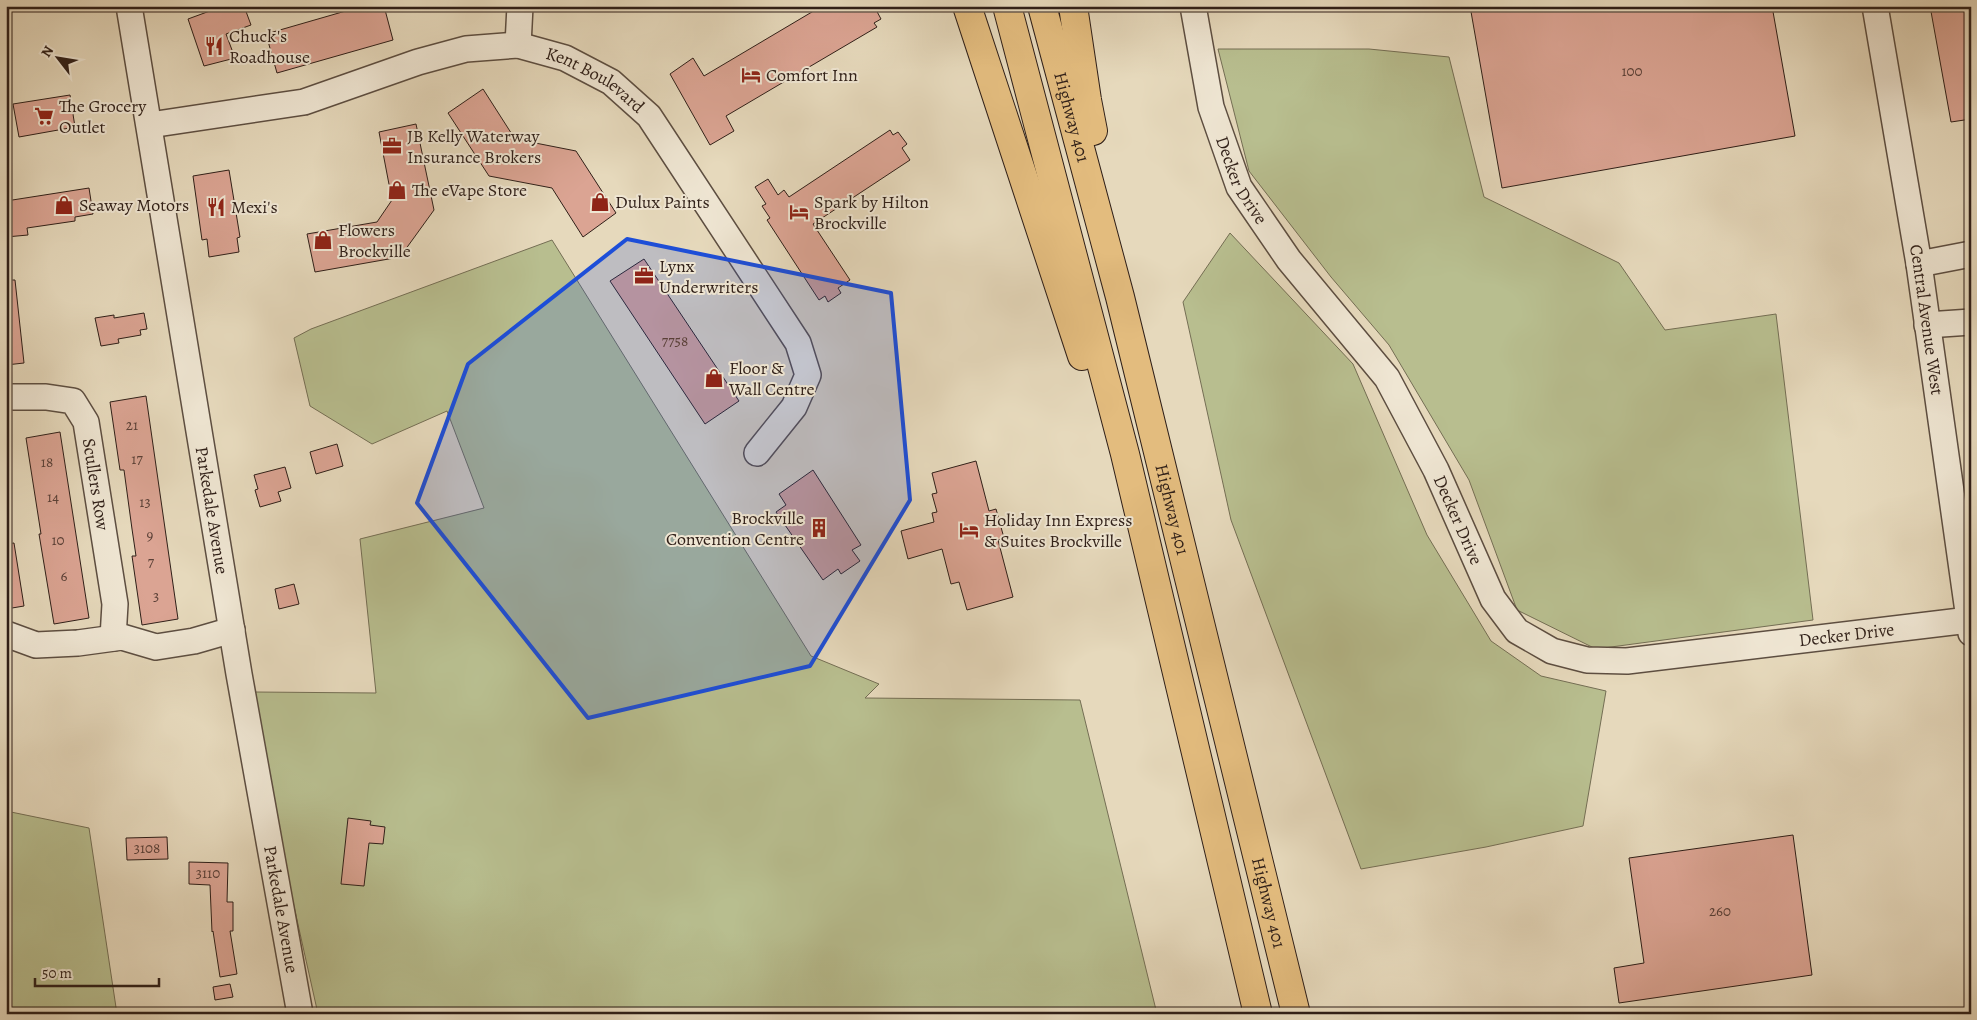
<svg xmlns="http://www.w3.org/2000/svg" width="1977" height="1020" font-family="Alegreya,serif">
  <rect width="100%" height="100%" fill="#e6d9bc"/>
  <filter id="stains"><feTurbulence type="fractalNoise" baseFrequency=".004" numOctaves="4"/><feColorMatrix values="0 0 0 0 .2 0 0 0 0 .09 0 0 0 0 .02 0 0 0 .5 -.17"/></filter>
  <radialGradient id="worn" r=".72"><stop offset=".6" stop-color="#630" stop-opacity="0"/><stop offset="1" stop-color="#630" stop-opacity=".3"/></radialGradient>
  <g fill="#b8be8f" stroke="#746e54">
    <polygon points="1218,49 1369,49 1449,57 1484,197 1619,263 1665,330 1776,314 1813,620 1596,649 1517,610 1469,480 1389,345 1331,277 1249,171"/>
    <polygon points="1230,233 1353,364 1427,535 1491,641 1541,676 1606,691 1583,826 1486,847 1361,869 1231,520 1183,302"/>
    <polygon points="552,240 811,656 879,684 865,698 1080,700 1157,1014 318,1014 264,772 255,692 376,693 360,539 484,508 447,411 372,444 310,406 294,338 311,329"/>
    <polygon points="6,811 89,828 117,1014 6,1014"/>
  </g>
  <g fill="#dba493" stroke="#2f1f18">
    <polygon points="217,6 244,6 251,25 226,34 235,58 204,66 188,19 218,8"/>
    <polygon points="363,6 384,6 393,40 277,73 266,34"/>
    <polygon points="822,6 874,6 881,19 874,23 877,27 726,116 734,131 710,145 670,74 693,58 704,76"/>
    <polygon points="1470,6 1772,6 1795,136 1502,188"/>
    <polygon points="1930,6 1971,6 1971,119 1951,122"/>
    <polygon points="483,89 515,139 576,151 616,213 583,237 552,188 489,176 448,113"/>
    <polygon points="70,95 75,127 19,137 13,104"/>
    <polygon points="416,124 434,210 400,257 315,272 307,234 377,222 392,200 379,132"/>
    <polygon points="890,130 893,135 898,132 907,144 902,148 910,160 813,224 850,280 838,288 841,293 828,302 825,296 819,300 767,220 770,218 762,206 766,204 755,187 768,179 778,195 784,190 789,197"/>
    <polygon points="229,170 240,237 237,238 239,252 209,257 207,239 202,240 193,176"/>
    <polygon points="89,188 93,214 75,217 75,221 27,228 28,235 6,237 6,201"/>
    <polygon points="644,259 739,401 705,424 610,281"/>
    <polygon points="6,280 15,280 24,363 6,365"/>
    <polygon points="144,313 147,329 140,330 141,335 118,339 119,343 101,346 95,318 114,315 114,318"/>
    <polygon points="146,396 178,619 142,625 132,556 136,556 132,529 124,470 120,470 110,402"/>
    <polygon points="60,432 89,618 54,624 39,534 41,534 26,438"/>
    <polygon points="337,444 343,466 316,474 310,452"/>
    <polygon points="976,461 989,511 996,509 1004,538 998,540 1013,597 967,610 959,582 951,584 942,549 908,559 901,531 934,522 932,513 937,512 932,494 937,493 932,473"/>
    <polygon points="285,467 291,488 278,492 281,501 260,507 255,490 258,489 254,475"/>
    <polygon points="813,470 861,545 852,550 860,561 841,574 838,569 823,580 776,512 786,505 779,494"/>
    <polygon points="14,543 24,606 6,609 6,544"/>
    <polygon points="294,584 299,604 279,609 275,589"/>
    <polygon points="348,818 371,821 370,825 385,827 383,844 369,843 364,886 341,884"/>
    <polygon points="1793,835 1812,975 1619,1003 1614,968 1644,963 1629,858"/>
    <polygon points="167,837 168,859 127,860 126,838"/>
    <polygon points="189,862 228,863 227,902 233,902 233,931 230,931 237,974 220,977 213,931 212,932 210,885 189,884"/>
    <polygon points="230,984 233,997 215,1000 213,987"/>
  </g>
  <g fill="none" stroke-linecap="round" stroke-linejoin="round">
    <g stroke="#5d4e41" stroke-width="28">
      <g id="minor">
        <path id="s1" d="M129,6l110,668 61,340"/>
        <path id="s2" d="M1193,6l18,101 28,80 50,73 98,118 49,92 57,129 24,32 35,20 35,9 40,1 342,-41"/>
        <path id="s3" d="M1875,6l44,258 52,369"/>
        <polyline points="518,45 520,6"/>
        <path id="s4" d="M150,125l154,-23 114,-40 48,-13 52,-4 47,13 46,24 38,34 149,227 10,32 -14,32 -37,46"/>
        <polyline points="1919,264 1971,254"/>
        <polyline points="1927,325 1971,322"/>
        <path id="s5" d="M6,397h40l27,4 13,21 29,182 -2,34"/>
        <polyline points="6,634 36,645 78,643 122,637 156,647 194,641 232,630"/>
      </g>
    </g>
    <g stroke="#2f1f18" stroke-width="30">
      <g id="highway">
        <polyline points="967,6 1082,356"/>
        <polyline points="1007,6 1125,454 1258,1014"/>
        <path id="s6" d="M1042,6l78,291 176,717"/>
        <polyline points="1073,6 1087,100 1093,131"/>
      </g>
    </g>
    <use href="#minor" stroke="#efe6d3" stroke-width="25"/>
    <use href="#highway" stroke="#e3bc7e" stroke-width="28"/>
  </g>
  <path fill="#1d4ed8" fill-opacity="0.2" stroke="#1d4ed8" stroke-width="4" stroke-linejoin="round" d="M627,239l264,54 19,207 -100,166 -222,52 -171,-215 51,-139z"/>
  <defs>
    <g id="restaurant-bare" transform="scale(1.5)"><path d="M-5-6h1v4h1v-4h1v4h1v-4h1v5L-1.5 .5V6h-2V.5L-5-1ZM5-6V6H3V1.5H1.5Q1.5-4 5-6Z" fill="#8f2418" stroke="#efe6d3" stroke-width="2.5" paint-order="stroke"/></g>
    <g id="hotel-bare" transform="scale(1.5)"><path d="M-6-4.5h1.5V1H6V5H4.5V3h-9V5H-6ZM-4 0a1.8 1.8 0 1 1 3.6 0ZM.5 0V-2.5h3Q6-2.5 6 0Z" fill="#8f2418" stroke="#efe6d3" stroke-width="2.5" paint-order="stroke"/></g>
    <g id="supermarket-bare" transform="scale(1.5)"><path d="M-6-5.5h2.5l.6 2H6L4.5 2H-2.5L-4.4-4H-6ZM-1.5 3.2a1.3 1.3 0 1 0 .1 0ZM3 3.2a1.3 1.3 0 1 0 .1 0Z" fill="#8f2418" stroke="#efe6d3" stroke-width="2.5" paint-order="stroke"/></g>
    <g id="office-bare" transform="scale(1.5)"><path d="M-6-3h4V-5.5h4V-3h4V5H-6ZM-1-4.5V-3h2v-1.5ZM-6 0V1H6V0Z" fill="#8f2418" stroke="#efe6d3" stroke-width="2.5" paint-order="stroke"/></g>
    <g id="shop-bare" transform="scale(1.5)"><path d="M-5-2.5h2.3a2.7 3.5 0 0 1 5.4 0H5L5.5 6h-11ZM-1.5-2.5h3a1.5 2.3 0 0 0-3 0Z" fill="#8f2418" stroke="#efe6d3" stroke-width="2.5" paint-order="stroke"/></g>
    <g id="building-bare" transform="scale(1.5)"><path d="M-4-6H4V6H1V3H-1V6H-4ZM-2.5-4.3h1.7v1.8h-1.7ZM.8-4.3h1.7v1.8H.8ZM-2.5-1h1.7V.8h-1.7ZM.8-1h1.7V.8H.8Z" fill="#8f2418" stroke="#efe6d3" stroke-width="2.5" paint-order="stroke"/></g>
  </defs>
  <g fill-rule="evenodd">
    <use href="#restaurant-bare" x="214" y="46"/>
    <use href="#hotel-bare" x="751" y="75"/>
    <use href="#supermarket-bare" x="44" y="116"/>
    <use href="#office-bare" x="392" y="146"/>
    <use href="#shop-bare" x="397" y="190"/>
    <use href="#shop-bare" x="600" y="202"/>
    <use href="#shop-bare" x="64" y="205"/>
    <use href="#restaurant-bare" x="216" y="207"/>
    <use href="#hotel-bare" x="799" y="212"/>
    <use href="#shop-bare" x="323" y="240"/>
    <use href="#office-bare" x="644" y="276"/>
    <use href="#shop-bare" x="714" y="378"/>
    <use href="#building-bare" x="819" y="528"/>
    <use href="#hotel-bare" x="969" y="530"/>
  </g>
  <g text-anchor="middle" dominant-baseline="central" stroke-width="4" stroke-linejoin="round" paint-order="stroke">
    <g font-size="15" fill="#5a4037">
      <text x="1632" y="71">100</text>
      <text x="675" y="341">7758</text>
      <text x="132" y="425">21</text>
      <text x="137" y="459">17</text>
      <text x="47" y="462">18</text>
      <text x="53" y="497">14</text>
      <text x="145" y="502">13</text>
      <text x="150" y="535">9</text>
      <text x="58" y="540">10</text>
      <text x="151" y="562">7</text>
      <text x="64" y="576">6</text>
      <text x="156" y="596">3</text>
      <text x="147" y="848">3108</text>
      <text x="208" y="873">3110</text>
      <text x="1720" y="911">260</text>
    </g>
    <g font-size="18" fill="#2f1f18" stroke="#efe6d3" text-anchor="start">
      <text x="229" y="36">Chuck's<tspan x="229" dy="21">Roadhouse</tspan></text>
      <text x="766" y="75">Comfort Inn</text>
      <text x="59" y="106">The Grocery<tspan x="59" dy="21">Outlet</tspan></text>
      <text x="407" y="136">JB Kelly Waterway<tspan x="407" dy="21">Insurance Brokers</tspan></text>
      <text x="412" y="190">The eVape Store</text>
      <text x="615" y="202">Dulux Paints</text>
      <text x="814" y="202">Spark by Hilton<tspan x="814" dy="21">Brockville</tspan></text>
      <text x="79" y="205">Seaway Motors</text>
      <text x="231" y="207">Mexi's</text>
      <text x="338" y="230">Flowers<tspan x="338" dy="21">Brockville</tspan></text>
      <text x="659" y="266">Lynx<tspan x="659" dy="21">Underwriters</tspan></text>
      <text x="729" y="368">Floor &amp;<tspan x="729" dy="21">Wall Centre</tspan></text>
      <text x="804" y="518" text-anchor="end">Brockville<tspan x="804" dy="21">Convention Centre</tspan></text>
      <text x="984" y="520">Holiday Inn Express<tspan x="984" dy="21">&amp; Suites Brockville</tspan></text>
    </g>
    <g font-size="18" fill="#2f1f18" stroke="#efe6d3">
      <text stroke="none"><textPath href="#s4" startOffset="464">Kent Boulevard</textPath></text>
      <text stroke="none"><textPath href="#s6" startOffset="115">Highway 401</textPath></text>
      <text stroke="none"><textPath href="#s2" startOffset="182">Decker Drive</textPath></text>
      <text stroke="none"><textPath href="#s3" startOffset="318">Central Avenue West</textPath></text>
      <text stroke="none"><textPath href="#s5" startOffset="155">Scullers Row</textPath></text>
      <text stroke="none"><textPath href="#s6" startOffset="520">Highway 401</textPath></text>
      <text stroke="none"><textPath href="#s1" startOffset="511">Parkedale Avenue</textPath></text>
      <text stroke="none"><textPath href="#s2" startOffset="588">Decker Drive</textPath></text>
      <text stroke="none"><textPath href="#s2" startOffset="1052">Decker Drive</textPath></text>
      <text stroke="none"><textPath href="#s6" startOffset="925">Highway 401</textPath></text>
      <text stroke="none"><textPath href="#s1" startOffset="916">Parkedale Avenue</textPath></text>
    </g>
  </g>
  <rect width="1977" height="1020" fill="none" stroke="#e6d9bc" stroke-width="25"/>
  <rect x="8" y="8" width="1962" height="1005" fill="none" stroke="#2f1f18" stroke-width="2.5"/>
  <rect x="12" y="12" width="1952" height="995" fill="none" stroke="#2f1f18"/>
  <g transform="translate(58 58) rotate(301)" stroke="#efe6d3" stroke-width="4" paint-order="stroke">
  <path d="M0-4L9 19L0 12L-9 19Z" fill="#2f1f18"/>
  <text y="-8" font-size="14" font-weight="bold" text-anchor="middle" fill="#2f1f18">N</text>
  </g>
  <path d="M35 978v8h124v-8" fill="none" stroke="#2f1f18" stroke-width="2.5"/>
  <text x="42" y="978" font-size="15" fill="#2f1f18" stroke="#efe6d3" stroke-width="4" paint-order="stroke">50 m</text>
  <rect width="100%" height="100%" filter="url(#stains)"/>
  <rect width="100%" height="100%" fill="url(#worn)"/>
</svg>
